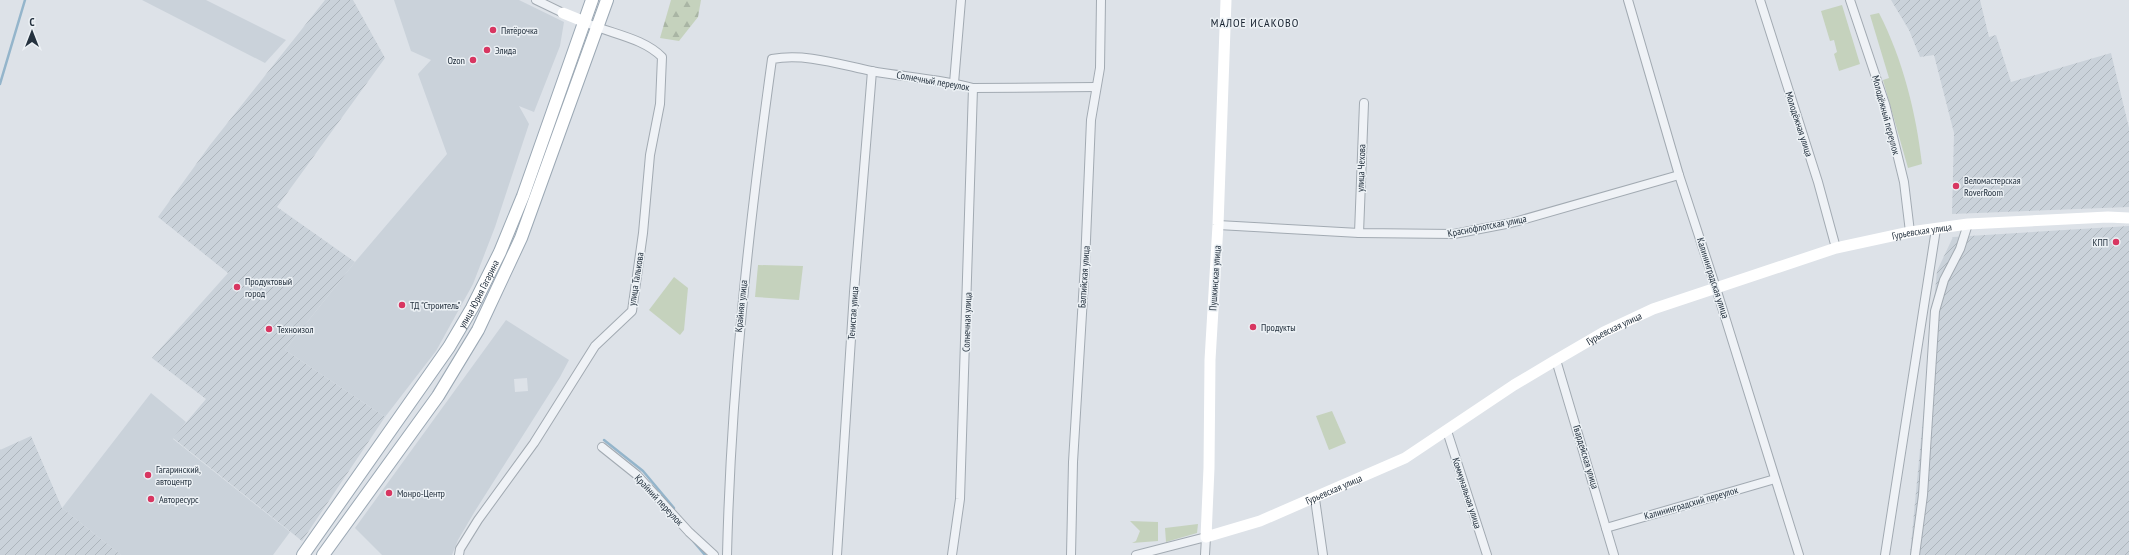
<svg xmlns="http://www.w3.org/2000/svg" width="2129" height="555" font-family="'PT Sans Narrow',sans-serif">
  <defs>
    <pattern id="industrial-furrows" width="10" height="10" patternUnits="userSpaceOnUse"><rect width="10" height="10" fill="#cad2da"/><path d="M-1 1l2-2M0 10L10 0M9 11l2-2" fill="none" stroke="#adb5bc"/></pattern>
    <pattern id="forest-firs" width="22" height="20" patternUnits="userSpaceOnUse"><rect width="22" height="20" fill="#c5d2bd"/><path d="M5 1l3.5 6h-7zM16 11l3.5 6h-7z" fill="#a9b5a4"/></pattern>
  </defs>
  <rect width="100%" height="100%" fill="#dde2e8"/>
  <g fill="#cad2da" fill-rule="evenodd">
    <polygon points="142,0 206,0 286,40 265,63"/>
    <polygon points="394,0 519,0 564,22 560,46 534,112 519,106 529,124 495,227 473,284 436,351 385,417 285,350 355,262 447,154 418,74 431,60 411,51"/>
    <path d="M506,320l63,40 -9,17 -85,134 -17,29 -6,15h-70l-27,-27zM527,378l1,13 -13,1 -1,-13z"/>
    <polygon points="151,393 186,422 173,439 290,532 273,555 121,555 62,508"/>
  </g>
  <g fill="url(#industrial-furrows)">
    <polygon points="325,0 353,0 385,58 277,207 355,262 285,350 385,417 302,541 173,438 206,399 152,358 228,273 158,217 210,145"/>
    <polygon points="1891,0 1980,0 1989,37 1996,35 2011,82 2111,53 2129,128 2129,207 1952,214 1954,133 1934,55 1920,57 1909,30"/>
    <polygon points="2129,226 2129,555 1910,555 1937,271 1953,237"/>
    <polygon points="31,436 62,508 121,555 0,555 0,450"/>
  </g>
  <polygon fill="url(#forest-firs)" points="671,0 701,0 698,17 679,41 660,38"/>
  <g fill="#c5d2bd">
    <polygon points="1842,5 1860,64 1839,71 1834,54 1837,52 1834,40 1830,41 1821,11"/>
    <path d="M1879,13c24,47 37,99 43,151l-14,4 -25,-88 6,-2 -19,-63z"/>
    <polygon points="758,265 803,266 799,300 755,297"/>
    <polygon points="674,277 688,288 684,330 680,335 649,310"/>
    <polygon points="1332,411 1346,443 1329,450 1316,416"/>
    <polygon points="1130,521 1158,522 1158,541 1132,543 1136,541 1140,531"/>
    <polygon points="1198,524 1197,533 1166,542 1165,528"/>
  </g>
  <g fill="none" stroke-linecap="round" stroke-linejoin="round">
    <g stroke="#94b5cb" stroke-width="2.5">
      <polyline points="0,84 25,0"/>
      <polyline points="604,440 643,471 674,508"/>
      <polyline points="694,542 705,555"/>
    </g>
    <g stroke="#a2aab2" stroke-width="10">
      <g id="street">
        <polyline points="536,0 563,13"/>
        <polyline points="1628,0 1679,175 1716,288 1799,555"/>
        <polyline points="1760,0 1818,182 1836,248"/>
        <polyline points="1850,0 1885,104 1904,182 1910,232"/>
        <polyline points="954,83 961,0"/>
        <polyline points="1218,225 1359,233 1454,234 1511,223 1679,175"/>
        <polyline points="1359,233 1364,103"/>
        <polyline points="1556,360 1614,555"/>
        <polyline points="1447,431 1487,555"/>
        <polyline points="602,447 637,475 689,532 714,555"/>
        <polyline points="1315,499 1323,555"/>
        <polyline points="1606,528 1775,479"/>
        <path d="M459,555l1,-6 18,-29 56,-77 61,-97 37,-35 11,-78 7,-78 10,-51 2,-47c-20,-20 -52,-23 -77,-35"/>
        <path d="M727,555c4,-167 22,-331 45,-496 33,-6 66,5 99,12 34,6 69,8 102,17l123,-1"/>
        <polyline points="837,555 854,292 872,71"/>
        <polyline points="952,555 960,499 973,88"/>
        <polyline points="1071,555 1073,462 1085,264 1091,120 1100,68 1101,0"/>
        <polyline points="1136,555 1206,537 1205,555"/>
        <polyline points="1885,555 1936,229"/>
        <polyline points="1915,555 1923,495 1935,311 1944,280 1960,249 1968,224"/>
      </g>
    </g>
    <g stroke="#9ba8b4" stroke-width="14">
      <g id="primary">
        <path id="s2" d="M303,555l146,-208 23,-39 28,-56 23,-56 69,-196"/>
        <polyline points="323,555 438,396 478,330 521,238 607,0"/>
      </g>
    </g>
    <use href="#street" stroke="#eff2f6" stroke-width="8"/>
    <g stroke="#fff" stroke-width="11">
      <path id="s1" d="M1226,0l-8,225 -8,135 -1,108 -3,69 54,-16 145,-63 109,-73 42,-25 48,-28 49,-23 183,-61 74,-16 58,-8 140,-7 21,1"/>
      <polyline points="563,13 585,22"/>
    </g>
    <use href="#primary" stroke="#fff" stroke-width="12"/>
  </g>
  <g fill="#d83661" stroke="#ecf1f5" stroke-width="1.5">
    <circle cx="493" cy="30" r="4"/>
    <circle cx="487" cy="50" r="4"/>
    <circle cx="473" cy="60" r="4"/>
    <circle cx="1956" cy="186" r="4"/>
    <circle cx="2116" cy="242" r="4"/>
    <circle cx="237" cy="287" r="4"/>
    <circle cx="402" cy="305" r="4"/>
    <circle cx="1253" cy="327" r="4"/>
    <circle cx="269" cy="329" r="4"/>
    <circle cx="148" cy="475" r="4"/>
    <circle cx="389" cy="493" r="4"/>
    <circle cx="151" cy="499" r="4"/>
  </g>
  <g text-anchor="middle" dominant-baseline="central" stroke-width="3" stroke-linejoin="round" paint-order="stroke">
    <g font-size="10" fill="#25323f" stroke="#ecf1f5" text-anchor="start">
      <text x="501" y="30">Пятёрочка</text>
      <text x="495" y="50">Элида</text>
      <text x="465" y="60" text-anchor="end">Ozon</text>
      <text x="1964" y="180">Веломастерская<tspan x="1964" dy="12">RoverRoom</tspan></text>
      <text x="2108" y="242" text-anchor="end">КПП</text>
      <text x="245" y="281">Продуктовый<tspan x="245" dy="12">город</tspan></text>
      <text x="410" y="305">ТД "Строитель"</text>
      <text x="1261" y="327">Продукты</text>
      <text x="277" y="329">Техноизол</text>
      <text x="156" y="469">Гагаринский,<tspan x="156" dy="12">автоцентр</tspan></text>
      <text x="397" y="493">Монро-Центр</text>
      <text x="159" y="499">Авторесурс</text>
    </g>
    <g font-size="10" fill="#25323f" stroke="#ecf1f5">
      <text transform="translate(933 81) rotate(10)">Солнечный переулок</text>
      <text transform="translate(1886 115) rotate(75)">Молодёжный переулок</text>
      <text transform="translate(1799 124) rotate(72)">Молодёжная улица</text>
      <text transform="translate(1361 168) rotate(-88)">улица Чехова</text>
      <text transform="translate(1487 226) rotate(-11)">Краснофлотская улица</text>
      <text stroke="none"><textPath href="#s1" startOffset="1322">Гурьевская улица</textPath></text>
      <text transform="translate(1084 277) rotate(-86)">Балтийская улица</text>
      <text transform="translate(1215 278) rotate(-86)">Пушкинская улица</text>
      <text transform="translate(1713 278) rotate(72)">Калининградская улица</text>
      <text transform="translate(636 279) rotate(-81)">улица Талькова</text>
      <text stroke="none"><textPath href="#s2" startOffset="315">улица Юрия Гагарина</textPath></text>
      <text transform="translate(741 306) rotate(-84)">Крайняя улица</text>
      <text transform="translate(853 313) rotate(-86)">Тенистая улица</text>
      <text transform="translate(967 322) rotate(-88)">Солнечная улица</text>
      <text stroke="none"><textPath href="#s1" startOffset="998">Гурьевская улица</textPath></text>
      <text transform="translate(1586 457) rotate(73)">Гвардейская улица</text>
      <text stroke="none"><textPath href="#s1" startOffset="674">Гурьевская улица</textPath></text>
      <text transform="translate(1467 493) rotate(72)">Коммунальная улица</text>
      <text transform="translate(659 500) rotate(47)">Крайний переулок</text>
      <text transform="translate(1691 503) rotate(-16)">Калининградский переулок</text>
    </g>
    <g font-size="12" letter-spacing="1" fill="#182330" stroke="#ecf1f5">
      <text x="1255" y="22">МАЛОЕ ИСАКОВО</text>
    </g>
  </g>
  <g transform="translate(32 32)" stroke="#ecf1f5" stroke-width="3" paint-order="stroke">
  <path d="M0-3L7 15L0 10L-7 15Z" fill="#25323f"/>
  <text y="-6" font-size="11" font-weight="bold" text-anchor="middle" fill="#25323f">С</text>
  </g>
</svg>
